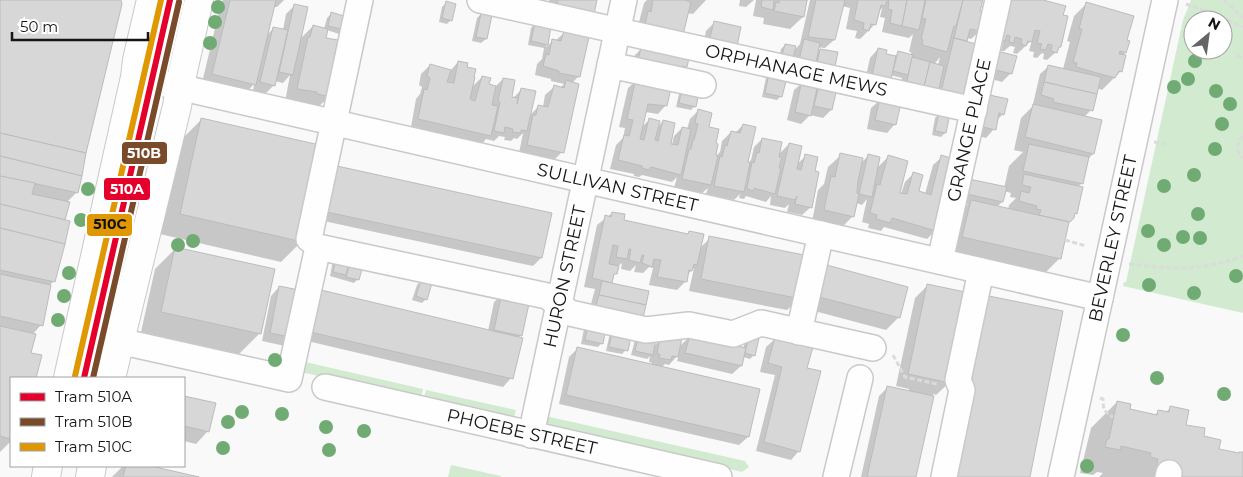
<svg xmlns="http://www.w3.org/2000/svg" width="1243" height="477" font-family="Montserrat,sans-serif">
  <rect width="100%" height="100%" fill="#f8f9f8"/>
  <g fill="#d2ebd0" fill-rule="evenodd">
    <path d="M1191,0h52v313l-120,-27 1,-4h2l57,-262zM1193,20h30v30h-30z"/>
    <polygon points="301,361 423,389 421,399 301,372"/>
    <polygon points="426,390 516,410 514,418 423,400"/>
    <polygon points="550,417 745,461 749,467 742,472 554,429 546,423 545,418"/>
    <polygon points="451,465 501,476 501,477 448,477"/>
  </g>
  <g fill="#0003" fill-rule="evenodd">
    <polygon points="0,0 120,0 77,192 66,203 54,281 50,285 41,325 32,335 30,354 40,356 35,378 11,378 11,441 0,452"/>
    <polygon points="223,0 284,0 277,7 273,7 266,36 274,28 283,30 286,14 295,5 299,40 313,26 324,29 327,18 331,14 343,30 339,34 327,30 325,39 333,59 330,96 317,108 285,102 290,75 283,83 275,81 274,85 265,94 253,91 254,84 242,97 201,87 221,3"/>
    <polygon points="549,0 596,0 546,17"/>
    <polygon points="647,0 706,0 693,14 687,13 669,51 636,25 639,22 644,3"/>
    <polygon points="740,0 754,0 746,7 739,6"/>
    <polygon points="756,0 808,0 806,3 803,17 790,29 763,24 764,18 753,16"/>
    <path d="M810,0h171l-2,12 1,19 -9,8 -4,-1 -2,4 1,59 -68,-6 4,-17 -12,-3 -27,14 7,-31 8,-9 7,6 9,2 4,-4 13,2v-3h-2l4,-18 -4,4 -27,-6 3,-14 -5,-1 2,-9 -4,4 -3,12 -15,15 -5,-1 2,-7 -11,-2 4,-21 -8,-2 -8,34 -9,8 -11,-1 2,7 4,-4 13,21 -55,-8 3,-14 4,-4 8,7 7,-8zM940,57l-2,8 -4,-1 3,-3z"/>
    <polygon points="1038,0 1062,16 1060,47 1056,52 1047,60 1043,59 1044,54 1042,53 1037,58 1033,57 1034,52 1029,51 1032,40 1017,54 1013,53 1015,47 1010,46 1004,51 1001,51 1003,42 996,49 991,48"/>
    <polygon points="446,3 451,20 447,24 439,22 442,7"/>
    <path d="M1086,4l39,37v12l-3,3 -1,15 -19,19 -5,-2 -6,22 -7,7 9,37 -6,6 -5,23 -4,4 -2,26 -8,9 -8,36 -16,16 -97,-21 8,-36 13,-13 -10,-2 3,-13 43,-1 5,-22 14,-14 -9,-2 7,-32 14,-14h-2l7,-30 9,-8 14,3 7,-27 -3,-1 7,-25zM1004,191l7,2 -1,4 6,1 -7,7 -1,5 -11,-3 5,-5z"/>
    <polygon points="481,14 490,16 486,39 481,43 472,41 477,18"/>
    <polygon points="715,22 740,28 712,48 703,46 706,31"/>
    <polygon points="535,24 550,27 546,47 553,41 555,41 564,33 579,76 572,83 562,152 553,161 519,153 523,133 517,139 514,138 511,141 504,140 505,137 499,136 494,141 486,139 482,144 411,127 416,99 420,94 422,87 419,85 421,74 430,65 450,71 458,62 466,68 471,88 482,77 488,85 495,87 503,79 510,98 513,98 522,89 529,116 539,106 543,107 545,95 554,87 560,88 564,84 551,81 551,79 535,75 537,64 542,59 544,48 528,45 531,28"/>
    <polygon points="641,49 686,66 671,86 666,105 658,114 645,112 641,128 649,120 657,128 663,121 669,145 672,145 674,136 682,128 687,129 690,119 698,111 708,128 714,158 720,152 722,141 731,132 735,133 743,125 746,165 751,160 754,147 762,139 778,155 789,144 796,165 806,156 814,172 811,207 802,215 787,212 789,204 785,208 770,205 771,196 766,202 746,196 744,199 739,198 740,194 734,200 706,194 708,188 702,193 674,188 677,177 672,182 642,175 639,177 634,176 634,174 610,169 616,145 623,138 625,128 619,127 628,88 638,79 632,58"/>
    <polygon points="989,61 1011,73 1002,82 984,77"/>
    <polygon points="770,74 781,96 777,100 762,97 766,78"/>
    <polygon points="803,82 836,88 831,110 823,118 810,115 801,124 787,120 794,90"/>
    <polygon points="680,90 695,106 691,110 676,107"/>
    <polygon points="880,100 895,124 887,133 867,129 871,108"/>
    <polygon points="977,104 1003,114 997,120 994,129 986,138 970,134"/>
    <polygon points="939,114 945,133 941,137 932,135 935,118"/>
    <polygon points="202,119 302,241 281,262 160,234 181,140"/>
    <polygon points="841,155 861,163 868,156 877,168 888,157 898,194 901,194 905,182 913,174 917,192 925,194 933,165 942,157 939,227 927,239 884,227 881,231 868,228 869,224 862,222 867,199 862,205 856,203 853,216 840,229 812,222 818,190 824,184 828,167"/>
    <polygon points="329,176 541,258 533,266 319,220"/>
    <polygon points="612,213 622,221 687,235 690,232 700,248 710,238 800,298 787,310 689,291 694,268 687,275 685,282 677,290 649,285 653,268 649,267 643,273 634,272 636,265 630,271 621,269 622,263 617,267 611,284 648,292 588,315 595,289 584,287 597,225"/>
    <polygon points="176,248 259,334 239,354 141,332 155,269"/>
    <polygon points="333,261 362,263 358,279 354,283 330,276"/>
    <polygon points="811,278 899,317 886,330 803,308"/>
    <polygon points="421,281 426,299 422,303 412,300 417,285"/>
    <polygon points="928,285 949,383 936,395 933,394 915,477 861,477 879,396 888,387 909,392 909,389 896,386 915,298"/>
    <polygon points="279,287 302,292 285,346 262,341 271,296"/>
    <polygon points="503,294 521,335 518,338 511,378 503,387 303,340 312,300 488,331 494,302"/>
    <polygon points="588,325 602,343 598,347 581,344 584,329"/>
    <polygon points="610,333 626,350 622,354 606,351"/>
    <polygon points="690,336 743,349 745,341 749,337 754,355 750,359 743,357 741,366 732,374 677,361 679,354 669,365 665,364 661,368 759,390 748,437 739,445 559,404 569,357 578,348 651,365 652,363 649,362 650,356 647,359 631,355 635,340 653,347 661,339 679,347"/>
    <polygon points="775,339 806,369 799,451 791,460 756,451 775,375 760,372 766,347"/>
    <polygon points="184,397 214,404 208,431 196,444 184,441"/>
    <polygon points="1117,402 1129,410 1155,415 1159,411 1165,413 1170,408 1185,426 1202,437 1218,450 1238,454 1243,453 1243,477 1099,477 1103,473 1097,472 1093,475 1080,473 1091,428"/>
    <polygon points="123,466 145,466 195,477 112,477"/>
  </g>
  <g fill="#d6d7d6" stroke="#bcbcbc">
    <polygon points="0,0 121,0 122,4 86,153 0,133"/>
    <polygon points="230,0 276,0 256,85 212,74"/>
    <polygon points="558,0 597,0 593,19 557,5"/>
    <polygon points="653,0 684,0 691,2 682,39 644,29 648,11 651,12"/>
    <polygon points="762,0 774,0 773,10 761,7"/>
    <polygon points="779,0 807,0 804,17 774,11 776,2 779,3"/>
    <polygon points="816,0 845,0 835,40 808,37"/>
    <polygon points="858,0 887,0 885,6 881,5 876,25 871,24 869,31 863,29 864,23 854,20"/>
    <polygon points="889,0 907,0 902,26 890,23 892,10 888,9"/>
    <polygon points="907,0 925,0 919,30 902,26"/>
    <polygon points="926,0 963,0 956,26 954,26 947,52 922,45 923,40 921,39 926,19 922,18"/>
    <polygon points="963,0 983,0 980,11 985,12 981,31 970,29 967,41 954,38"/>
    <polygon points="1007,0 1043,0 1066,6 1063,15 1068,16 1061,47 1059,47 1057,53 1051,51 1052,45 1048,44 1046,50 1040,49 1042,44 1037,43 1040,31 1035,30 1032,42 1028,41 1026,46 1021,44 1022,39 1015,37 1014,43 1009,42 1010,36 1007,35 1005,41 999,40"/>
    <polygon points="446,1 456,4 452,21 442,18"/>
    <polygon points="1086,2 1134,16 1127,40 1130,41 1126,53 1120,51 1119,54 1126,55 1122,72 1119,71 1115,78 1076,67 1077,63 1073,62 1082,29 1079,29"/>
    <polygon points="294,4 308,7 293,75 279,72"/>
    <polygon points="331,12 347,17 345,30 328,26"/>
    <polygon points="481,13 492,15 487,39 476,37"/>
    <polygon points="714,21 741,27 736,51 718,46 720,40 710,38"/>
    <polygon points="535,23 551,26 548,45 531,41"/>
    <polygon points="313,25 328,29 326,38 338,40 334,58 339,59 331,97 317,94 317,92 297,89 308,37 310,37"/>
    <polygon points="273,27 288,30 275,86 260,82"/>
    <polygon points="564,31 589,37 580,77 559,73 559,71 543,66 546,54 549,55 552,39 561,41"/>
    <polygon points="954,38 980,45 967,102 940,96"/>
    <polygon points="804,39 820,43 815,67 798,64"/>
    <polygon points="785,44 796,46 792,62 781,59"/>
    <polygon points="641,48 689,58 687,67 682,66 681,73 636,68"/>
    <polygon points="878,48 887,50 886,54 896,56 890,84 871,80"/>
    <polygon points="820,49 838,52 834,71 816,68"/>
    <polygon points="898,51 913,55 908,75 893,71"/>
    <polygon points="997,51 1017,56 1012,74 992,69"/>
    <polygon points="912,57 930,62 923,91 906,86"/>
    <polygon points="458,61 468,63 467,67 476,69 474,77 475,77 470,99 475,101 482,76 491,78 489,84 496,86 492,105 498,106 491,136 418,119 424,89 427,90 430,78 427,76 430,64 451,70 447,82 454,83"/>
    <polygon points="930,62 944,66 938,93 923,91"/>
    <polygon points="1048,65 1101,77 1097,94 1044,82"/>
    <polygon points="769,73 787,77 782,97 765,93"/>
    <polygon points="503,78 515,80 512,97 518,98 517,104 521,88 536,91 527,131 521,130 521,133 512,132 513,129 505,127 504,133 494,131 500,102 498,101"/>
    <polygon points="636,78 671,88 667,106 648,104 640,139 644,140 649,118 660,121 655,140 658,141 663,120 675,123 671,144 678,145 682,127 691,129 681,175 651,167 649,170 642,168 642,166 618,160 624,135 629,136 633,120 627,119"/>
    <polygon points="566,80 579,84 564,153 527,145 533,115 536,115 538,105 548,107 554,85 564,88"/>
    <polygon points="802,80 818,84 811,116 795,112"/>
    <polygon points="1044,82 1097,94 1093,111 1053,102 1054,99 1041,95"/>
    <polygon points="683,84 700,88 696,107 679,103"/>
    <polygon points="819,84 837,88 832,110 814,106"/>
    <polygon points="985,94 1008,99 1004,115 999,113 996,130 978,126"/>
    <polygon points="880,98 901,103 896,125 875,120"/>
    <polygon points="1033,104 1102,120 1094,154 1025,137"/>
    <polygon points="698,109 712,113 709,127 719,129 716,143 718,144 716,155 718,156 711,185 682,179 689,149 691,149 693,140 694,140 698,124 695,123"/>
    <polygon points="939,112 950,114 946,133 935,131"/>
    <polygon points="201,118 324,146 303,242 180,214"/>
    <polygon points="743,124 756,127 748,162 750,163 744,192 714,186 720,156 722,157 725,145 727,146 731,131 740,133"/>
    <polygon points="0,133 86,153 82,176 0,156"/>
    <polygon points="762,138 782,142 779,157 782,157 779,168 781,168 775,194 754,188 754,191 747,189 752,162 754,163 757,152 759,153"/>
    <polygon points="789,143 802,146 797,169 801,170 805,154 818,157 815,171 819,172 812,208 795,204 797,196 795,200 777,196"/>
    <polygon points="1029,144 1089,157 1083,184 1023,171"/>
    <polygon points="840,153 863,158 858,181 857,193 859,194 854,217 824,210 831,176 835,177"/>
    <polygon points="868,154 880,157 872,197 859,194"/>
    <polygon points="888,155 908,161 900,193 907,194 913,172 923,175 919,191 931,195 941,155 954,159 936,231 892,218 890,223 876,219 877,215 870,213 877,184 880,185"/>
    <polygon points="0,156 82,176 78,193 0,176"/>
    <polygon points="337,166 552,213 542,258 327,212"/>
    <polygon points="1024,174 1083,187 1077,214 1075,213 1074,218 1070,222 1039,215 1041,210 1036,209 1037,206 1019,201 1021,191 1029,193 1031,187 1022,185"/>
    <polygon points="0,176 35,183 32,194 70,202 65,220 0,204"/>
    <polygon points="969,179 1007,187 1003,202 966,194"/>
    <polygon points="971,200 1069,222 1061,259 962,237"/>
    <polygon points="0,204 70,221 65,244 0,228"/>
    <polygon points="612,212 625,214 624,220 688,234 689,231 704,234 697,265 694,264 692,271 689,270 687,282 657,277 661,260 654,259 652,267 642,263 644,255 642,255 640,263 629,260 631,249 629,249 627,259 616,257 618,246 613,245 609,264 619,266 617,274 614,274 612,283 592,278 605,215 611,217"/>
    <polygon points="0,228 65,244 55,282 0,270"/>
    <polygon points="709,236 809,256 801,299 701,279"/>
    <polygon points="175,247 275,269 261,334 161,312"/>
    <polygon points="337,255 350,259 346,275 333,272"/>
    <polygon points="351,259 364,262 359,280 346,277"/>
    <polygon points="823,264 908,287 900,318 815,296"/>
    <polygon points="0,274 51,285 43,326 0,316"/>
    <polygon points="421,280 432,283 427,300 416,296"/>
    <polygon points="602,281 649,291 646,305 599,295"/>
    <polygon points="927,284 970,293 950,383 908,374"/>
    <polygon points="279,286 304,291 295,338 270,333"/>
    <polygon points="321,290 523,338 513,379 310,332"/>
    <polygon points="502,292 530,299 522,336 494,330"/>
    <polygon points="599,295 646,305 643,318 596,306"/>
    <polygon points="984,295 1063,311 1030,477 947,477"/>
    <polygon points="588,323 606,327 603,344 585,340"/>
    <polygon points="0,326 36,334 31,353 42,355 36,378 11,378 11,439 0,436"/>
    <polygon points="613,328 632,332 628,351 609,347"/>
    <polygon points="639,334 656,338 653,355 635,351"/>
    <polygon points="690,335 746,348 742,366 685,353"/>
    <polygon points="673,336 682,338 678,357 672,356 671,360 659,358 660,354 657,354 660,338"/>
    <polygon points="749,336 759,338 755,356 745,353"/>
    <polygon points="775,337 813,347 807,368 821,371 800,452 764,442 782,367 768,363"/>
    <polygon points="577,347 760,389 749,437 566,395"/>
    <polygon points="887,386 934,396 916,477 867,477"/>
    <polygon points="184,396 216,403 209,432 184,426"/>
    <polygon points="1117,401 1131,404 1130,409 1157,415 1158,410 1169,412 1170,406 1189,410 1186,425 1205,428 1204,436 1221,440 1219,449 1239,453 1239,452 1243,452 1243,477 1174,477 1176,469 1157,465 1158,459 1150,457 1151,453 1121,446 1120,450 1105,447 1107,439 1109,439"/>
    <polygon points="126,466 151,466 199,477 123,477"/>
  </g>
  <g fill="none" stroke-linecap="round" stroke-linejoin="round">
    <g stroke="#c8c9c8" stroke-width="28">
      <g id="minor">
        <path id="s1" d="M480,0l494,110"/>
        <polyline points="610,65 703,85"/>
        <path id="s2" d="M135,77l965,221"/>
        <polyline points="309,239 360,0"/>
        <path id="s3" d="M940,261l58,-261"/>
        <polyline points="799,332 821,234"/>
        <polyline points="119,341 289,379 318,247 547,296 570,313 646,330 689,325 733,334 761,323 873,348"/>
        <path id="s4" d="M325,387l394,90"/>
        <path id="s5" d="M531,435l93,-435"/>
        <polyline points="836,477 860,378"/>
        <polyline points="944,477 962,390 958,380 981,271"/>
        <path id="s6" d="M1061,477l104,-477"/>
        <polyline points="1168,477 1169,473"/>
      </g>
    </g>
    <g stroke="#c8c9c8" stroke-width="30">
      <g id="major">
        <polyline points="68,378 135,77 137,60 151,0"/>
        <polyline points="111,378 177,106 183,71 199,0"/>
        <polyline points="46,477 48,466"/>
        <polyline points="90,477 92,466"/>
      </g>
    </g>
    <g stroke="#dadbda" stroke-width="3" stroke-dasharray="5 2.5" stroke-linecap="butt">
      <polyline points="1224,0 1243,18"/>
      <polyline points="1186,4 1215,14 1243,27"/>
      <polyline points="1237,56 1243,57"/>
      <path d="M1243,136c-7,7 -7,16 0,22"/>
      <polyline points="1154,142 1165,144"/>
      <polyline points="1065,240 1086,246"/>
      <path d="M1129,264c47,5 68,8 114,-8"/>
      <polyline points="893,355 905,377 937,384"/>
      <path d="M1100,398l3,1c0,10 1,13 10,18"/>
    </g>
    <use href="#minor" stroke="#fefefe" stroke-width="25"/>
    <use href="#major" stroke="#fefefe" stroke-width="28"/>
    <g stroke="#fff" stroke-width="10">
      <polyline id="tram-1" points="84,378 170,0"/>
    </g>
    <g stroke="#fff" stroke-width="10">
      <polyline id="tram-2" points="93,378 179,2"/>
    </g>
    <g stroke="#fff" stroke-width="10">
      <polyline id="tram-3" points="75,376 161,0"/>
    </g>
    <use href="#tram-1" stroke="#e4002b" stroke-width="6"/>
    <use href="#tram-2" stroke="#7a4b2a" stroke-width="6"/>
    <use href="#tram-3" stroke="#e09802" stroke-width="6"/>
  </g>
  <g fill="#71ab74">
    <circle cx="218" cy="7" r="7"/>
    <circle cx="215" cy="22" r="7"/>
    <circle cx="210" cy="43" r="7"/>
    <circle cx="1195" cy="61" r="7"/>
    <circle cx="1188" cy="79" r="7"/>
    <circle cx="1174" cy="87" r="7"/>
    <circle cx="1216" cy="91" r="7"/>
    <circle cx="1230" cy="104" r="7"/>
    <circle cx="1222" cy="124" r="7"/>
    <circle cx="1215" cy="149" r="7"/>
    <circle cx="1194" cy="175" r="7"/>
    <circle cx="1164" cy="186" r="7"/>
    <circle cx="88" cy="189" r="7"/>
    <circle cx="1198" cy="214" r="7"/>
    <circle cx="81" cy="220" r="7"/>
    <circle cx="1148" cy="231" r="7"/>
    <circle cx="1183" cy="237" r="7"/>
    <circle cx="1200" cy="238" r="7"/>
    <circle cx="193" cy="241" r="7"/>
    <circle cx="178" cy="245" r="7"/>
    <circle cx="1164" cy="245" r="7"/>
    <circle cx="69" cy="273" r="7"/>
    <circle cx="1236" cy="276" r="7"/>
    <circle cx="1149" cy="285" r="7"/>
    <circle cx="1194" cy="293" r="7"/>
    <circle cx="64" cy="296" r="7"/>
    <circle cx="58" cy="320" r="7"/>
    <circle cx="1123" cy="335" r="7"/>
    <circle cx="275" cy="360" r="7"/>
    <circle cx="1157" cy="378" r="7"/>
    <circle cx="1224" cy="394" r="7"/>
    <circle cx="242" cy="412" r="7"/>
    <circle cx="282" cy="414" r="7"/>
    <circle cx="228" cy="422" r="7"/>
    <circle cx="326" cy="427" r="7"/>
    <circle cx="364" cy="431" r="7"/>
    <circle cx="223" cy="448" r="7"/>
    <circle cx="329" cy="450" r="7"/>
    <circle cx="1087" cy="466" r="7"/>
  </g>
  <g text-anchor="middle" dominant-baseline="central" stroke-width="5" stroke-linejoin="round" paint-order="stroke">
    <g font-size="18" fill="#141514" stroke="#fff">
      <text stroke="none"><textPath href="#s1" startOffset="324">ORPHANAGE MEWS</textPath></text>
      <text stroke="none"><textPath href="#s3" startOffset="134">GRANGE PLACE</textPath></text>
      <text stroke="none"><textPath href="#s2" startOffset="495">SULLIVAN STREET</textPath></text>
      <text stroke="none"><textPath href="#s6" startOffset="244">BEVERLEY STREET</textPath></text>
      <text stroke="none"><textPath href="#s5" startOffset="162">HURON STREET</textPath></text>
      <text stroke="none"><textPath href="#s4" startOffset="202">PHOEBE STREET</textPath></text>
    </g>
  </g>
  <g stroke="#fff" stroke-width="2">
    <rect x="121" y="141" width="47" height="24" rx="5" fill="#7a4b2a"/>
    <rect x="103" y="177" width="48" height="24" rx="5" fill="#e4002b"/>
    <rect x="86" y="213" width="47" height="24" rx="5" fill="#e09802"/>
  </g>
  <g font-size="14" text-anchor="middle" font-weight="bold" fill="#fff">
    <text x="144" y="158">510B</text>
    <text x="127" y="194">510A</text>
  </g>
  <g font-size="14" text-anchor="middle" font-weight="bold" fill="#111">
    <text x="110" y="229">510C</text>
  </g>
  <rect x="10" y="377" width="175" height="90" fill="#ffffff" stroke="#a1a1a1"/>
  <rect x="20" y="393" width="25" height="8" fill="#e4002b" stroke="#a1a1a1"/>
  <text x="55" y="402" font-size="15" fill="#141514">Tram 510A</text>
  <rect x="20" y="418" width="25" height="8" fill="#7a4b2a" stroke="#a1a1a1"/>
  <text x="55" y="427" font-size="15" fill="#141514">Tram 510B</text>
  <rect x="20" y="443" width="25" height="8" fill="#e09802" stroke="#a1a1a1"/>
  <text x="55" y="452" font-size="15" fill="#141514">Tram 510C</text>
  <g transform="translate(1208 35) rotate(29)"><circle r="24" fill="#ffffff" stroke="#a1a1a1"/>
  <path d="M0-4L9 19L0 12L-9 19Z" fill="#646564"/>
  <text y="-8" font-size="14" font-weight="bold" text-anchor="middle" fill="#141514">N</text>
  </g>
  <path d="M12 32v8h136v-8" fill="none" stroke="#141514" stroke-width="2.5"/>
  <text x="20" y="32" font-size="15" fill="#141514" stroke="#ffffff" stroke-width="4" paint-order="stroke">50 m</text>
</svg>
